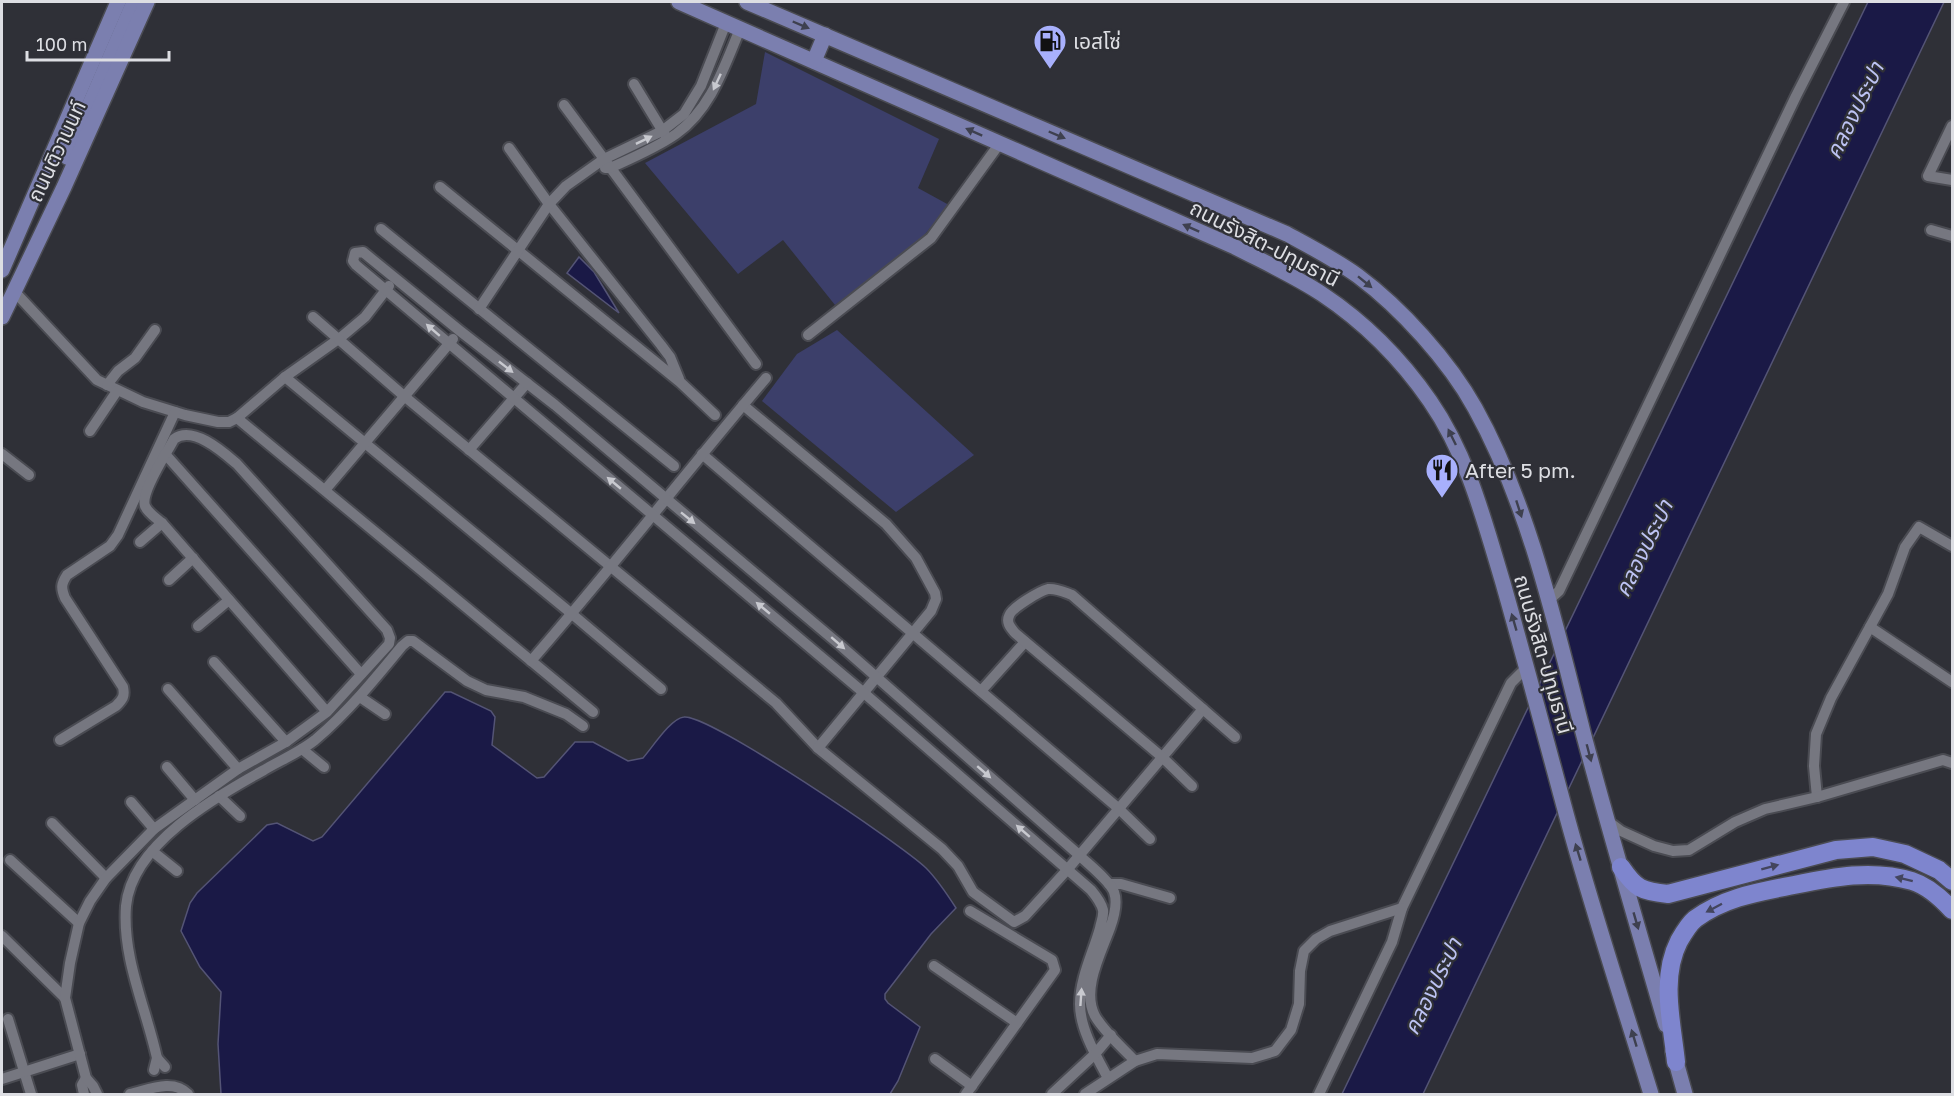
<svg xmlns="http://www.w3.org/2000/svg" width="1954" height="1096" font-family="'Golos Text','Noto Sans Thai',sans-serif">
  <rect width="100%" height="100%" fill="#2f3037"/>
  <g fill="#3c3f6a">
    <polygon points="765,52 939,139 918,188 949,205 917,244 835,305 783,240 738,274 645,163 756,104"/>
    <polygon points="837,330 974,455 896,512 762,401 797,354"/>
  </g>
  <g fill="#1a1946" stroke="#545475" stroke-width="1.5">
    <polygon points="1868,2 1944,2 1423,1094 1342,1094"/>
    <polygon points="579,257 594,272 619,313 567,273"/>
    <path d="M445,692h6l40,19 4,6 -3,28 45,33 7,-1 31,-35h18l35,19 15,-3c9,-10 28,-40 41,-41 25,-3 217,127 242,151 12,12 21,26 30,40l-25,26 -46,60v5l3,4 32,24 -22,54 -8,13h-669l-3,-50 3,-52 -21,-25 -19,-36 9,-28 7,-10 70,-68 10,-2 36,18 9,-4z"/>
  </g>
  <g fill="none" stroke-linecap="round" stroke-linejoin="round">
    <g stroke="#4a4b52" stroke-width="14">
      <g id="street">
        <polyline points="634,84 665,135"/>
        <polyline points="564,105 756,364"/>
        <polyline points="1952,126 1928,176 1952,180"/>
        <polyline points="509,148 549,204 661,345 670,357 679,379"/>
        <path d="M605,168h5c22,-10 46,-20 66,-34 35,-25 48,-67 64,-105"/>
        <polyline points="440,187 680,382 715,415"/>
        <polyline points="381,229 674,466"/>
        <polyline points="1931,230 1952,236"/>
        <polyline points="13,290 97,380 143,402 185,415 218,422 229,422 237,418 285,377 340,338 365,317 389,286"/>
        <polyline points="479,309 549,204 566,186 604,159 662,131 684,114 701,86 726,23"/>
        <polyline points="313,317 404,396 776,703 818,748 942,849 958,866 973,892 1014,922 1025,916 1067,870 1203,709"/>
        <polyline points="808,335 931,238 1000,143"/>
        <polyline points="285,377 572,614 661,689"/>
        <polyline points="107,385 118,371 135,358 155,330"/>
        <polyline points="743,405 886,524 916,558 935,593 936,599 931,611 818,748"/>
        <polyline points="237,418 593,712"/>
        <polyline points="90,431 117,391"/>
        <polyline points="469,450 527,383"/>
        <polyline points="2,454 29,475"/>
        <polyline points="702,454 1118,808 1150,839"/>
        <polyline points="166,455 361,674"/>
        <polyline points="325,490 453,339"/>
        <polyline points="140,542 162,523"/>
        <polyline points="169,580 193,558"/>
        <polyline points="1549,600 1559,591 1796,96 1844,2"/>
        <polyline points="198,626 229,600"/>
        <polyline points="1870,627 1952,682"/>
        <path d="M531,661c81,-93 156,-190 235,-283"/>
        <polyline points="214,662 286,742"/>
        <polyline points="168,689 238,769"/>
        <polyline points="981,691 1025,642"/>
        <polyline points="360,697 385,714"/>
        <path d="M60,740l56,-34c7,-7 9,-10 7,-19l-58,-89c-4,-10 -4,-14 2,-23l43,-29 8,-11 57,-123"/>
        <polyline points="302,749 324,767"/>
        <polyline points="167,767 195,800"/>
        <path d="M1192,786l-30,-29 -147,-124c-4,-5 -9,-10 -6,-17 2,-8 31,-25 39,-27 8,-1 16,3 24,6l163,142"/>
        <polyline points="219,796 240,816"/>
        <polyline points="1817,797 1814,766 1816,734 1831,698 1888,594 1905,547 1919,527 1952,546"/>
        <polyline points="131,802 154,829"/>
        <polyline points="1609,822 1621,831 1654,846 1673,851 1689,850 1735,822 1765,809 1817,797 1943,760 1952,763"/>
        <polyline points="52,823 106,878"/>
        <polyline points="152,851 177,871"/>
        <polyline points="10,860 79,923"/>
        <polyline points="1109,884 1121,884 1170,898"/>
        <polyline points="2,936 65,998"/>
        <polyline points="934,966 1017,1023"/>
        <polyline points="8,1019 31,1094"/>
        <polyline points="157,1058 165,1067"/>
        <polyline points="935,1059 972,1086"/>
        <path d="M154,1070l3,-12c-11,-50 -35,-100 -31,-152 6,-62 89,-109 138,-136 17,-10 36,-18 51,-30 33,-28 60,-61 87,-94l6,-5h5l54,40 19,9 38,7 42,17 17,12"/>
        <path d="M1108,1078c-12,-22 -28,-49 -28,-74 0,-26 13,-51 20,-76 1,-6 4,-12 3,-18 -2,-8 -7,-14 -12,-20l-227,-197 -508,-428 -3,-4 2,-8 8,-1 97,79 95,74 285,240 239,210c9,9 31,26 35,37 4,11 0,25 -4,36 -9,25 -29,62 -15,88 10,17 27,31 40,45"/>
        <polyline points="2,1079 80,1054"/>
        <polyline points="84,1094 82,1085 86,1078"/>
        <path d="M97,1094l-4,-8 -7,-8 -21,-80 5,-35 9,-40 11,-22 16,-23 48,-49 84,-60 48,-27 41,-30 62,-68 1,-6 -3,-8 -150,-166c-14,-12 -44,-39 -63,-25 -7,14 -34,53 -29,67 3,7 11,12 17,17l165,189"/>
        <path d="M130,1094c18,-4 43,-16 58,0"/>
        <polyline points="966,1094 1055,970 1052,960 970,911"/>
        <polyline points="1052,1094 1095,1054 1111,1035"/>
        <polyline points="1085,1094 1135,1061 1157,1054 1252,1058 1275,1051 1291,1030 1299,1004 1300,971 1304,951 1316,939 1330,931 1402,908 1511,683 1527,667"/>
        <polyline points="1319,1094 1392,942 1402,908"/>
      </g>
    </g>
    <g stroke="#4a4b52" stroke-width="18">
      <g id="primary">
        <path d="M679,2l556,245c29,15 60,29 87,47 42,28 79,65 108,107 38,55 54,119 73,182 21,74 41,149 61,223 26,97 58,193 87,288"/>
        <path d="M747,2l540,232c24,13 49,26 71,42 43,32 91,85 117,132 55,99 81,219 109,328 26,97 54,193 82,289"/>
        <polyline points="814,61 825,35"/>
        <polyline points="67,157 134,2"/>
        <polyline points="2,270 118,2"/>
        <polyline points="2,317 64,187 147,2"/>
        <polyline points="1673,1051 1685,1094"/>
      </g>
    </g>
    <g stroke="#4a4b52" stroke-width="21">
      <g id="highway">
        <path d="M1621,867c15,22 20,24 47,27l168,-44 37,-3 32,7 34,16 13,11"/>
        <path d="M1676,1062c-4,-39 -16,-84 3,-121 4,-7 10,-17 16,-22 30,-22 64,-27 99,-34 39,-8 78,-16 118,-4 16,5 29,17 40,29"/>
      </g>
    </g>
    <use href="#street" stroke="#767780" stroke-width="10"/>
    <use href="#primary" stroke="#7b7faf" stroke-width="15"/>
    <use href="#highway" stroke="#7e85ce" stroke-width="18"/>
  </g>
  <defs><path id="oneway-solid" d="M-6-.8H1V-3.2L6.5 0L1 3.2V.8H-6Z" transform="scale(1.5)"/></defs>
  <g fill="#3e404f">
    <use href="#oneway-solid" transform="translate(801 25) rotate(23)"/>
    <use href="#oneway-solid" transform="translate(974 132) rotate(-156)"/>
    <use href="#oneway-solid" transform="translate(1057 135) rotate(23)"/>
    <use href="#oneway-solid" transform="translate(1191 228) rotate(-156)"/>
    <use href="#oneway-solid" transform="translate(1365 282) rotate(39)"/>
    <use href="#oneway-solid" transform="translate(1452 437) rotate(-116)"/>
    <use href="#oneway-solid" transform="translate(1519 509) rotate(72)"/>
    <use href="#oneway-solid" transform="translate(1514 622) rotate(-106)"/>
    <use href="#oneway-solid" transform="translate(1589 753) rotate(75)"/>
    <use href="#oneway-solid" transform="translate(1578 852) rotate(-107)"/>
    <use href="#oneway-solid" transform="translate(1636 921) rotate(74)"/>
    <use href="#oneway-solid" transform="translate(1634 1038) rotate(-107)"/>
  </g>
  <g fill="#c8c9cf">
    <use href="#oneway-solid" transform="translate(717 82) rotate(115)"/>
    <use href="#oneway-solid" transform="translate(644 140) rotate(-26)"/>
    <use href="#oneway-solid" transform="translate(433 330) rotate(-139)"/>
    <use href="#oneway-solid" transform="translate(506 367) rotate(38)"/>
    <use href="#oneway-solid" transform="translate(614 483) rotate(-140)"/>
    <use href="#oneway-solid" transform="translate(688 518) rotate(39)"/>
    <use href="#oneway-solid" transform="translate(763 608) rotate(-140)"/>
    <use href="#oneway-solid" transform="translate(838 643) rotate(41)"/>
    <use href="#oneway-solid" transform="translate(984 772) rotate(41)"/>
    <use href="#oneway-solid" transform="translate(1023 831) rotate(-139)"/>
    <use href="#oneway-solid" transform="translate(1081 997) rotate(-86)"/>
  </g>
  <g fill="#43455d">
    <use href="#oneway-solid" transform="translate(1770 867) rotate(-15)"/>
    <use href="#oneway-solid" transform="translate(1904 879) rotate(-166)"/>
    <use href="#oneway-solid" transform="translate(1714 908) rotate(152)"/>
  </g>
  <defs>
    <g id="fuel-pin" transform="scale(1.725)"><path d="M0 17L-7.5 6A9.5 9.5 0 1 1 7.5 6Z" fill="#a8b0fc" stroke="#2f3037"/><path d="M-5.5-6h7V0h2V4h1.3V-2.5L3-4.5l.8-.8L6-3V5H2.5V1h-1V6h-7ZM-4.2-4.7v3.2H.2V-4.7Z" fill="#111"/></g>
    <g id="restaurant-pin" transform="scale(1.725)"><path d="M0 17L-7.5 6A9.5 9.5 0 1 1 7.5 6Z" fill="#a8b0fc" stroke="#2f3037"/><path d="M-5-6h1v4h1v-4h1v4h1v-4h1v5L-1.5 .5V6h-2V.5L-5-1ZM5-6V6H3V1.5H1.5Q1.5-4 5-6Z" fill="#111"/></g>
  </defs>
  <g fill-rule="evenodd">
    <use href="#fuel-pin" x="1050" y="41"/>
    <use href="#restaurant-pin" x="1442" y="470"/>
  </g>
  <g text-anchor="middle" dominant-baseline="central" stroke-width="4.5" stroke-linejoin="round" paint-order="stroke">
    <g font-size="21" fill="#dddee3" stroke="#2f3037" text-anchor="start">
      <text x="1073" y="41">เอสโซ่</text>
      <text x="1465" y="470">After 5 pm.</text>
    </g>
    <g font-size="21" fill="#dddee3" stroke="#2f3037">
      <text transform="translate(56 151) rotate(-65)">ถนนติวานนท์</text>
      <text transform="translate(1265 243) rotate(27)">ถนนรังสิต-ปทุมธานี</text>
      <text transform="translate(1544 654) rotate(74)">ถนนรังสิต-ปทุมธานี</text>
    </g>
    <g font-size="22" font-style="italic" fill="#bdc3f3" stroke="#2f3037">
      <text transform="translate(1854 110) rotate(-64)">คลองประปา</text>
      <text transform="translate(1643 548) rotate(-64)">คลองประปา</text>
      <text transform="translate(1432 986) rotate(-64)">คลองประปา</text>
    </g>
  </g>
  <rect width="1954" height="1096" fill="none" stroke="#dddee3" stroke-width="6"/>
  <path d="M27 51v9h142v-9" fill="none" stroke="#dddee3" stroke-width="3"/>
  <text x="36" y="51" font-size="18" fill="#dddee3" stroke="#2f3037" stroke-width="4.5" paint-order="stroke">100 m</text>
</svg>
